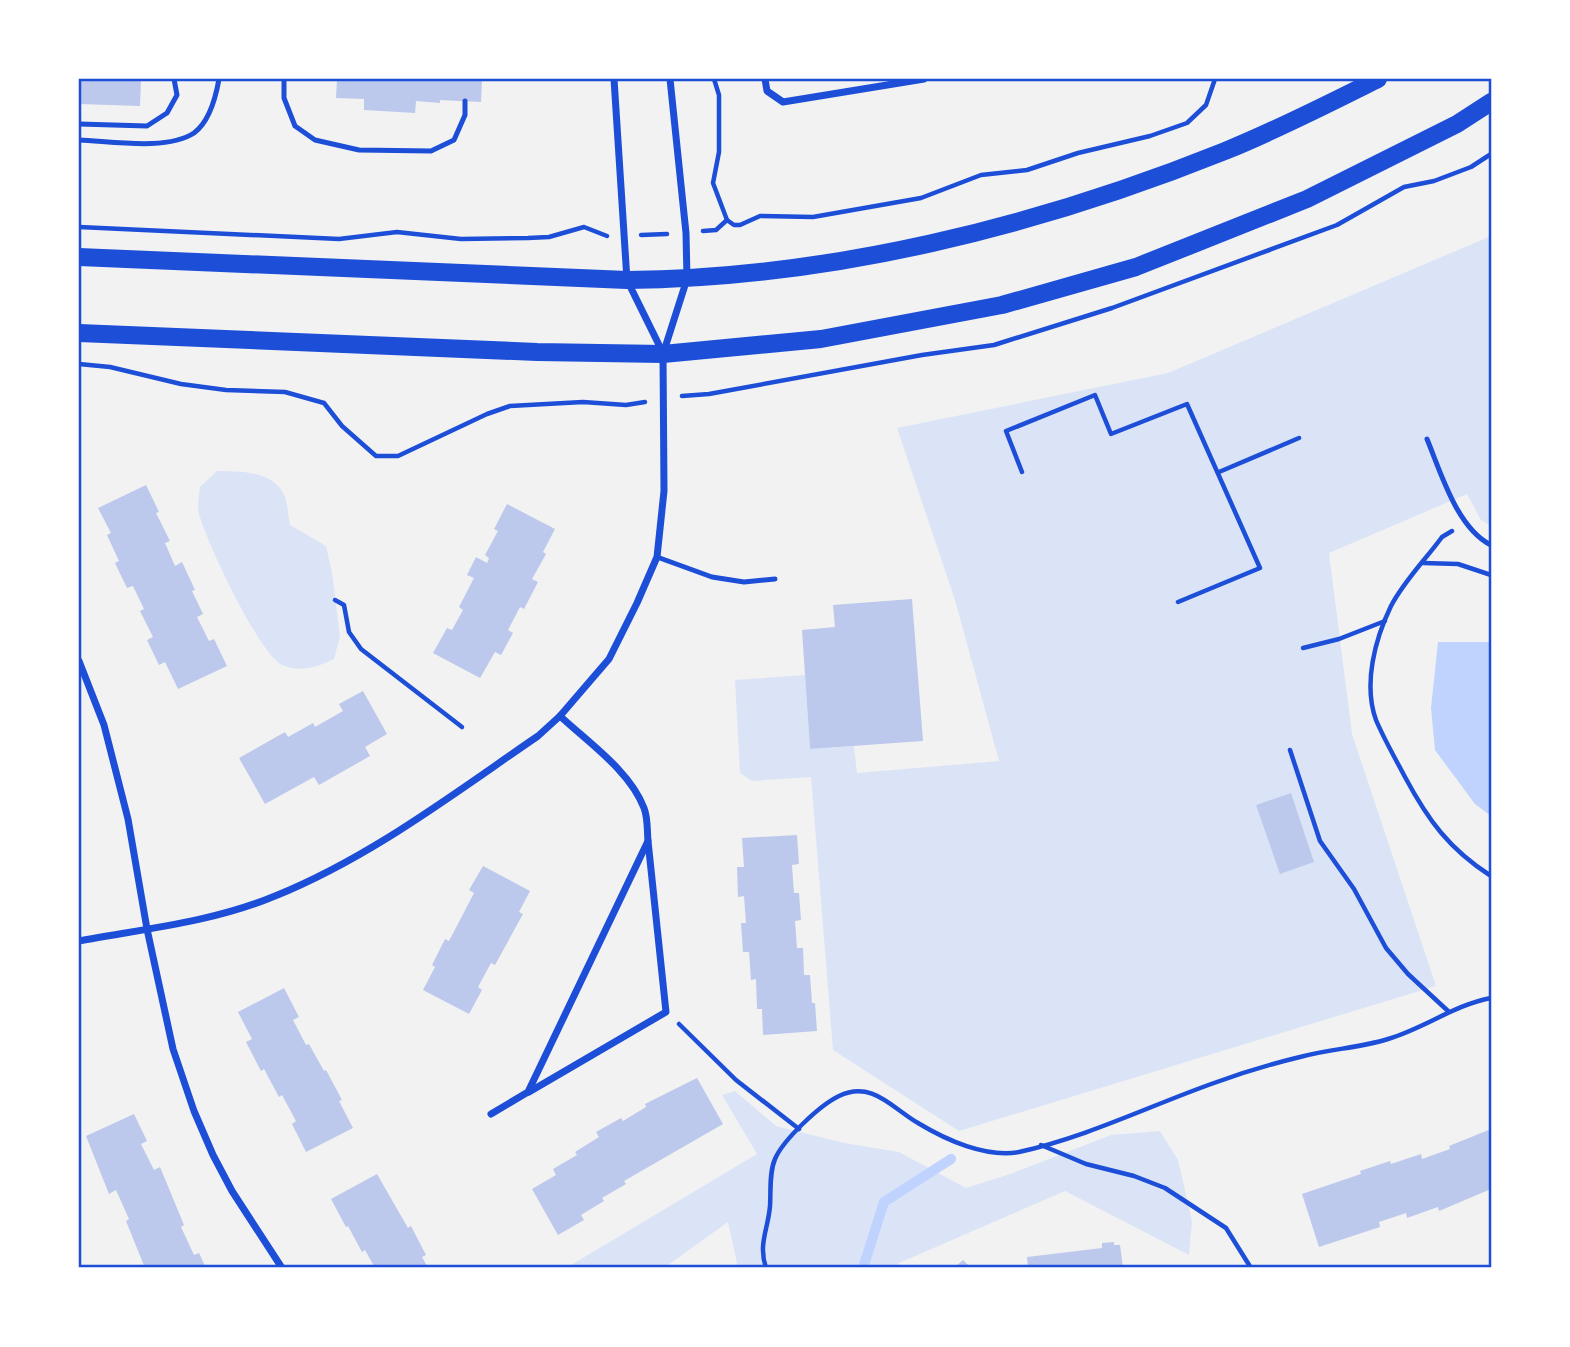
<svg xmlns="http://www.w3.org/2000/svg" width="1570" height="1347" font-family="'Space Grotesk',sans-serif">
  <rect width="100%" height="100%" fill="#f2f2f2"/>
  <g fill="#dbe4f7">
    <polygon points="1491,236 1491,526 1481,520 1467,494 1329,553 1352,734 1436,986 959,1131 833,1050 811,777 752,781 740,773 735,680 805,675 810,749 854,746 857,773 999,761 955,600 897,428 1168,373"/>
    <path d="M217,471c23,0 59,0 68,26 3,9 3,19 5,28l36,21 6,26 8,65 -6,22c-17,8 -33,14 -52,6 -23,-11 -76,-124 -83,-151 -2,-8 0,-19 1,-27z"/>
    <polygon points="735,1091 776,1126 844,1143 899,1152 966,1188 1010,1174 1111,1135 1160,1131 1178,1160 1192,1221 1189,1255 1065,1191 899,1263 895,1268 738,1268 728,1222 664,1268 566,1268 757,1154 722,1095"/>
  </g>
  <polygon fill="#bfd3fe" points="1438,642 1491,642 1491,816 1475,804 1435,750 1431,708"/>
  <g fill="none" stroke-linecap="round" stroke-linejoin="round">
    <polyline stroke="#bfd3fe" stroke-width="10" points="863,1268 884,1202 951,1159"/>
  </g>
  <g fill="#bdc9ec">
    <polygon points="79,79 141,79 140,106 79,104"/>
    <polygon points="337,79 482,79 481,102 440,100 440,103 416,101 415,113 364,110 364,99 336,98"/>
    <polygon points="146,485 159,512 156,513 170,541 165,543 175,566 182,562 195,590 192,591 203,614 197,617 209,641 214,639 227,666 178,689 165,662 159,665 147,640 153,637 140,611 144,609 133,586 127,588 115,563 119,561 107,535 111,533 98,508"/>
    <polygon points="507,504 555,529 543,552 546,554 532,579 538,582 524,609 520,607 508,630 513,633 501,655 495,652 480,678 433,653 447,628 452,630 463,610 459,607 474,578 467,575 476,557 487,563 489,558 485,555 498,531 494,529"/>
    <polygon points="912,599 923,741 810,749 802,630 835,627 833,605"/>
    <polygon points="363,691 387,734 365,747 370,756 319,785 314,777 265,804 239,758 285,732 288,737 313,723 315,727 343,711 339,704"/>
    <polygon points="1291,793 1314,862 1280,874 1256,805"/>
    <polygon points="797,835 799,864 792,865 794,893 799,893 801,920 795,921 797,948 803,948 804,975 810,975 812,1003 815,1003 817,1031 763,1035 762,1009 757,1009 756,979 751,980 749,952 743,952 741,923 746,923 744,896 738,897 737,867 744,867 742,838"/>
    <polygon points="483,866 530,891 519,912 523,914 495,965 491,963 478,987 482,990 469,1014 423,990 435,967 432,965 445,939 449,941 474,893 469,890"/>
    <polygon points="284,988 299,1017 293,1020 306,1045 309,1044 324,1071 326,1070 342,1100 339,1101 353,1128 306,1152 292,1124 296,1121 282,1095 279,1097 264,1069 261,1071 246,1042 252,1039 238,1012"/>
    <polygon points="697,1078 723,1124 624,1181 626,1184 602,1198 604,1201 581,1215 584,1220 558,1235 532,1189 556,1175 553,1169 577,1155 575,1152 599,1137 596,1132 621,1118 623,1121 646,1107 645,1104"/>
    <polygon points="134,1114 147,1141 141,1144 154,1170 160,1167 184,1225 181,1227 194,1255 199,1253 206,1268 145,1268 126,1221 129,1219 116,1190 109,1194 86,1136"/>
    <polygon points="1491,1129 1491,1189 1439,1211 1438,1207 1407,1218 1406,1213 1379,1222 1380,1227 1319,1247 1302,1194 1361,1174 1360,1171 1390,1161 1391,1164 1421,1154 1422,1159 1450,1149 1449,1146"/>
    <polygon points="377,1174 408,1228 411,1226 426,1255 422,1257 428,1268 375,1268 365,1250 362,1252 348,1226 346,1227 331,1199"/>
    <polygon points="1114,1242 1114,1245 1120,1245 1123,1268 1028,1268 1027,1257 1102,1248 1102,1243"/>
    <polygon points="963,1260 971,1268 954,1268"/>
  </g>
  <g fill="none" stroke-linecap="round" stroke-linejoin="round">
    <g stroke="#1d4ed8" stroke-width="4.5">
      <polyline points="714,79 719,95 719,152 713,183 727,220"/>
      <polyline points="79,227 339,239 397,232 461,239 528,238 549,237 584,227 607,236"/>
      <polyline points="703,231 716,230 727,220 734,225 740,225 760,216 813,217 921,198 981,175 1027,170 1078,153 1150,136 1187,123 1206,105 1215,79"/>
      <polyline points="641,235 667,234"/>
      <polyline points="79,364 110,367 181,384 226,390 285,392 324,403 342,426 376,456 398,456 487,414 510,406 583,402 626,405 645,402"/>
      <polyline points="682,396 709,394 922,355 994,345 1112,308 1337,225 1404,187 1434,181 1471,167 1491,154"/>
      <polyline points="1022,472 1006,431 1095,395 1111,434 1187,404 1260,568 1178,602"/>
      <polyline points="1219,472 1299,438"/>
      <path d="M1452,531l-10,6c-16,22 -38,44 -51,69 -16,33 -28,78 -15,114 8,19 19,38 29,57 23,43 44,72 86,99"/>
      <polyline points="1423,563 1458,564 1491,575"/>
      <polyline points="335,600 344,605 349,632 361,649 462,727"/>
      <polyline points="1303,648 1339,639 1385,621"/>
      <polyline points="1290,750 1320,841 1354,889 1386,948 1408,974 1448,1011"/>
      <polyline points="679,1024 736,1080 799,1129"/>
      <polyline points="1041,1145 1086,1164 1134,1176 1165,1188 1226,1228 1251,1268"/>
      <path d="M766,1268c-8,-24 2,-38 4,-62 1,-15 -1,-33 5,-47 8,-19 45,-54 64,-63 33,-16 53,12 79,27 28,17 68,35 101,29 68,-15 130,-46 195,-69 27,-10 57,-19 86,-26 29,-8 60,-9 88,-18 37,-11 66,-34 103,-41"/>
    </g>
    <g stroke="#1d4ed8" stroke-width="5">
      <polyline points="284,79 284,98 295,126 315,140 359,150 431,151 454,140 465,115 465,101"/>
      <polyline points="79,124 147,126 167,113 177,95 174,79"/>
      <path d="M79,140c31,1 88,11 115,-7 15,-11 22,-37 25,-54"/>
      <path d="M1427,439c14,34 30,89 64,106"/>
      <polyline points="657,557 712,577 744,582 775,579"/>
    </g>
    <g stroke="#1d4ed8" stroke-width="7">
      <polyline points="614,79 627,280 663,353"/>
      <polyline points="765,79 767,91 783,102 924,79"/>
      <polyline points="79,661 104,725 128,819 147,929 173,1049 194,1111 213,1155 232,1191 282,1268"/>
      <path d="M79,941c65,-12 134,-19 196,-45 96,-39 178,-102 263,-160l22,-20 49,-57 28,-56 20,-46 7,-66 -1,-137 24,-75 -1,-46 -16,-154"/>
      <polyline points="529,1092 666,1012 648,841"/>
      <path d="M491,1114l37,-22 120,-251c-1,-11 0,-23 -4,-33 -14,-37 -55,-65 -84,-92"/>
    </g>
    <g stroke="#1d4ed8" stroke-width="18">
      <path d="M79,257l548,23c203,-2 409,-53 598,-129 52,-21 103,-47 153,-72"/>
      <polyline points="79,333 537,352 663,354 821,339 1002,305 1136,267 1307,199 1457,124 1491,102"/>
    </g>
  </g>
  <rect width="1570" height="1347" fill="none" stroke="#ffffff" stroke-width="161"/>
  <rect x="80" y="80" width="1410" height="1186" fill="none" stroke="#1d4ed8" stroke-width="2.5"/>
</svg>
